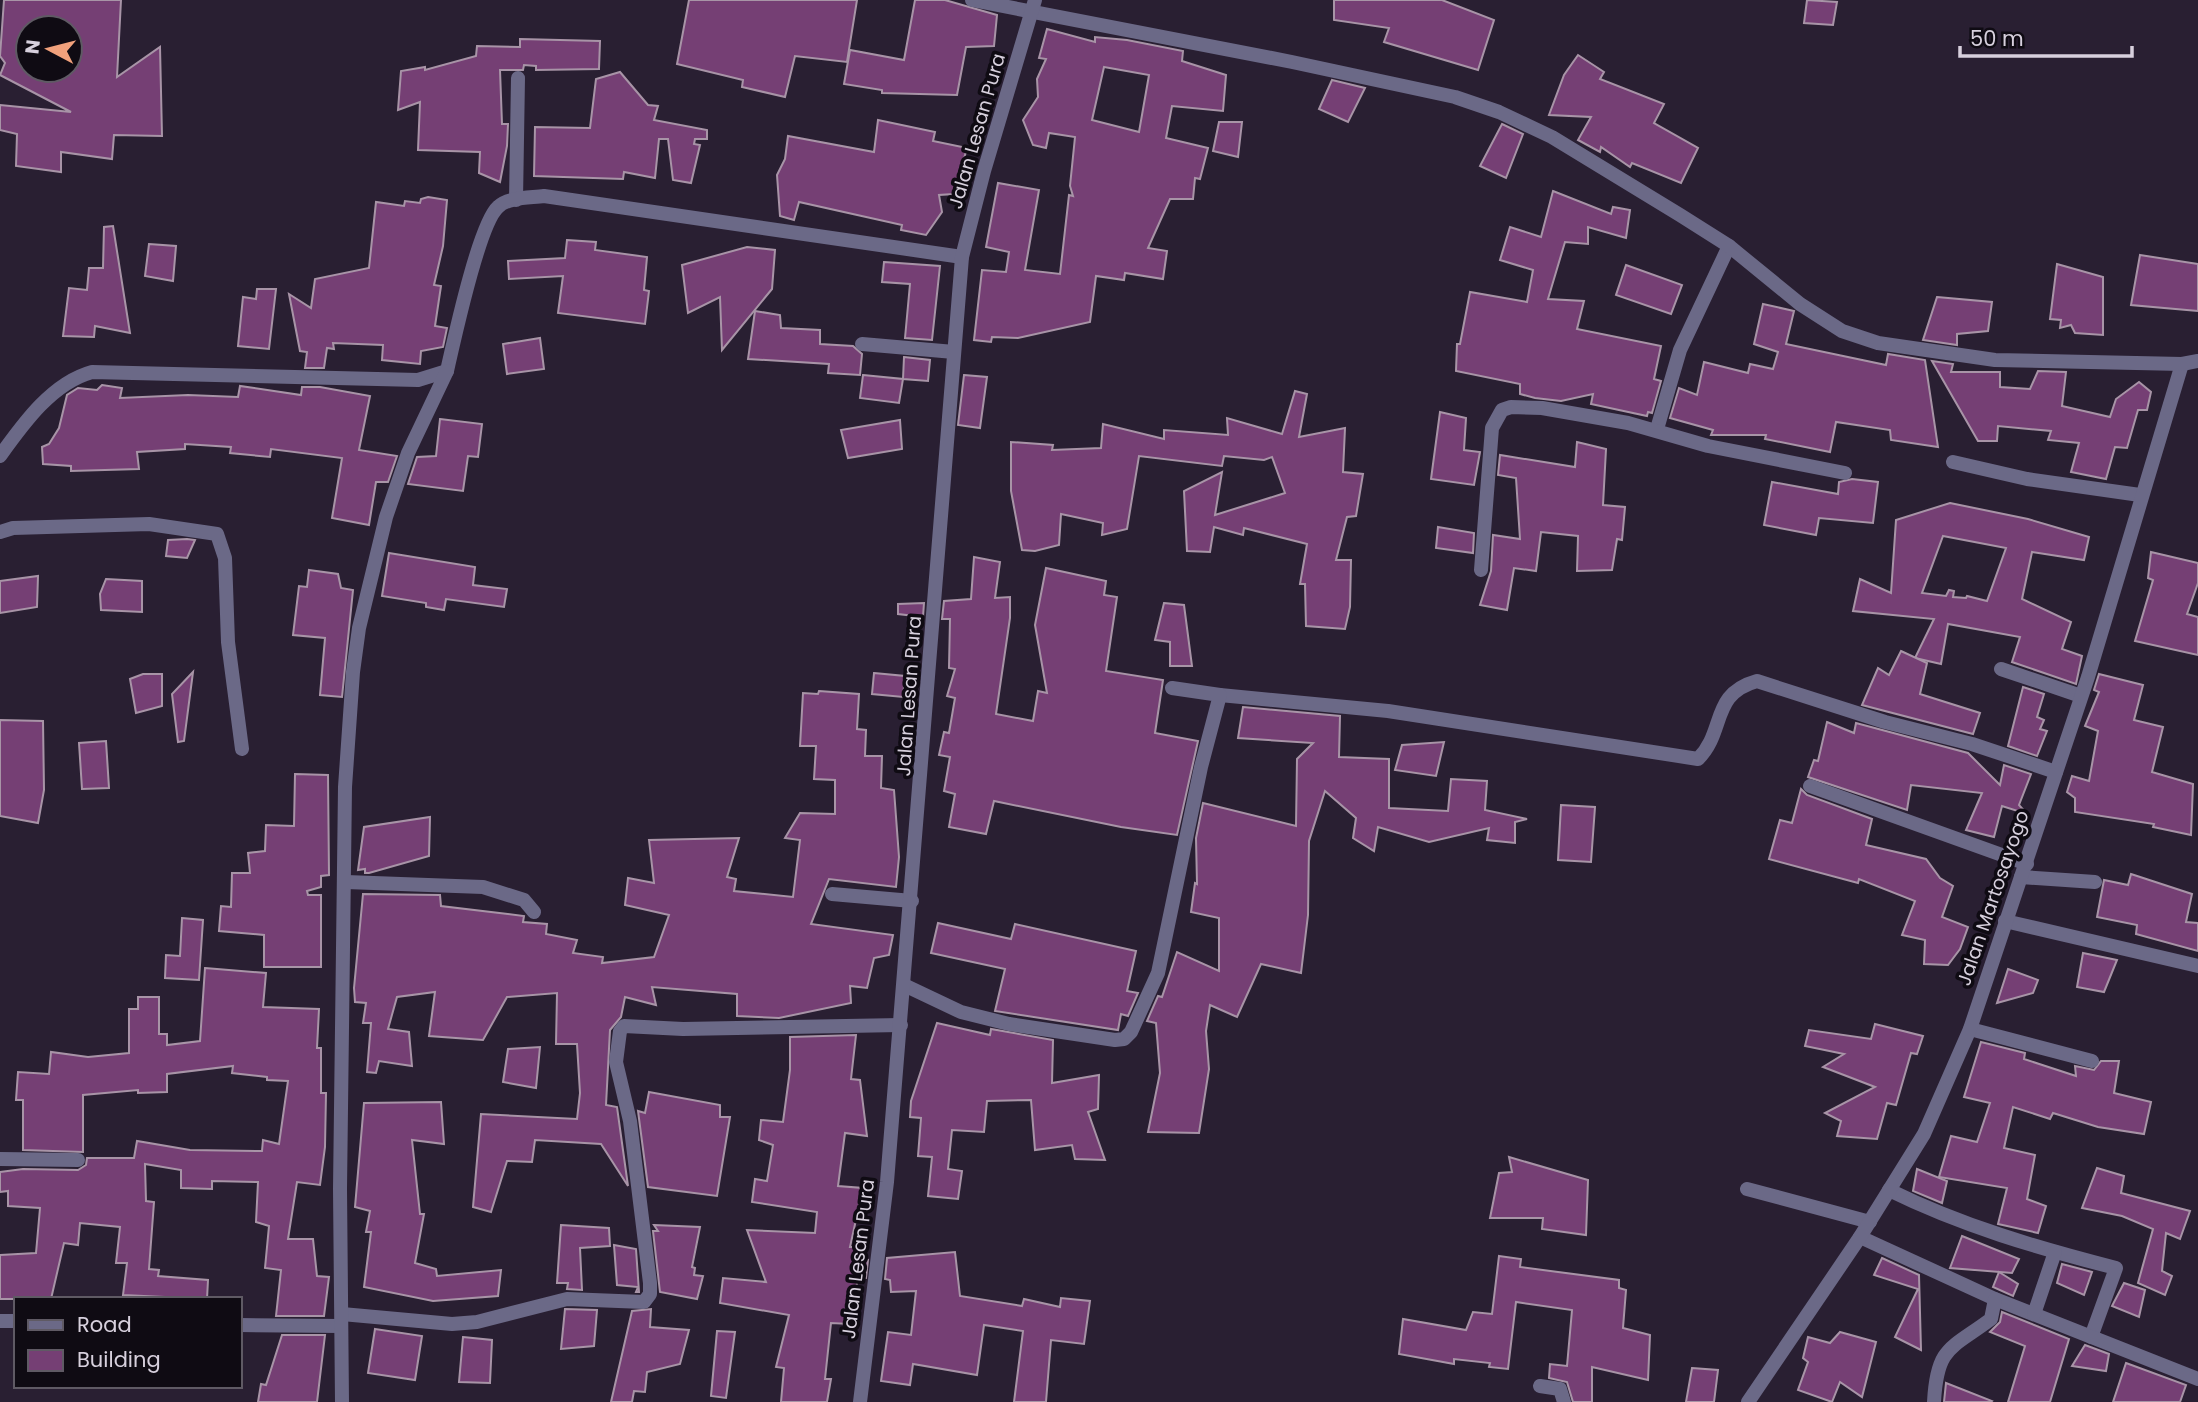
<svg xmlns="http://www.w3.org/2000/svg" width="2198" height="1402" font-family="Poppins,sans-serif">
  <rect width="100%" height="100%" fill="#291f32"/>
  <g fill="#753f74" stroke="#a894a7" stroke-width="2" fill-rule="evenodd">
    <path d="M4,0h117l-4,77 43,-30 2,89 -48,-1 -2,24 -51,-7v20l-45,-6 1,-32 -17,-4v-25l71,7 -71,-37 5,-12 -5,-7zM28,28h42v42h-42z"/>
    <polygon points="689,0 857,0 847,62 795,56 785,97 742,87 743,80 677,64"/>
    <polygon points="915,0 945,0 997,15 994,46 966,47 957,95 882,93 882,90 844,84 850,50 904,60"/>
    <polygon points="1334,0 1442,0 1494,20 1478,70 1384,42 1389,28 1334,20"/>
    <polygon points="1807,0 1837,2 1833,25 1804,23"/>
    <path d="M1047,29l48,13v-5l32,3 56,11 -1,10 44,14 -3,36 -51,-5 -6,32 42,10 -8,31 -5,-1 -2,21h-23l-22,49 19,3 -4,28 -38,-6 -1,7 -28,-4 -6,46 -72,16 -26,-1 -1,5 -17,-2 8,-70 24,2 3,-20 -23,-5 12,-64 41,7 -14,80 35,4 9,-79 4,1 -3,-10 5,-49 -26,-4 -3,15 -13,-3 -10,-25 15,-23 -1,-18 9,-20 -7,-1zM1104,67l45,8 -10,57 -47,-12z"/>
    <polygon points="520,39 600,41 599,69 536,70 536,66 524,65 523,70 500,70 502,124 508,124 507,146 500,182 479,173 480,152 418,150 420,102 398,110 401,71 425,67 425,70 476,56 477,46 520,47"/>
    <polygon points="1578,55 1604,72 1600,79 1664,104 1654,123 1698,148 1681,183 1632,163 1630,167 1601,147 1600,152 1578,140 1591,117 1549,115 1564,75"/>
    <polygon points="620,72 648,105 658,106 654,120 707,130 707,139 695,139 694,144 700,145 691,183 673,180 668,139 659,139 655,178 624,172 623,179 534,176 535,127 590,128 596,79"/>
    <polygon points="1332,80 1365,88 1348,122 1319,109"/>
    <polygon points="878,120 935,132 933,141 967,148 954,194 939,195 942,212 926,235 901,230 902,225 799,202 794,220 780,216 777,175 785,159 788,136 874,152"/>
    <polygon points="1219,122 1242,122 1238,157 1213,151"/>
    <polygon points="1502,124 1523,134 1506,178 1480,166"/>
    <polygon points="1553,191 1611,214 1613,207 1630,210 1626,238 1588,227 1588,244 1565,242 1548,299 1584,301 1577,329 1661,346 1654,379 1661,381 1652,413 1648,412 1647,416 1591,404 1593,394 1561,401 1535,398 1520,394 1520,384 1456,371 1457,344 1460,344 1470,292 1527,302 1533,270 1500,260 1510,227 1541,237"/>
    <polygon points="428,197 447,200 443,246 434,285 441,286 435,326 447,328 443,347 421,351 420,364 382,360 383,345 333,343 334,349 327,348 324,368 305,368 307,352 300,351 289,294 311,308 315,279 369,268 376,202 404,206 405,201 420,203 421,199"/>
    <polygon points="113,226 130,333 95,326 94,337 63,336 69,288 87,290 89,268 103,268 104,227"/>
    <polygon points="567,240 596,242 595,250 647,257 644,290 649,291 645,324 558,313 563,276 509,279 508,261 565,258"/>
    <polygon points="149,244 176,246 173,281 145,276"/>
    <polygon points="747,247 775,250 772,289 722,350 720,297 688,313 682,265"/>
    <polygon points="2140,255 2198,264 2198,311 2131,305"/>
    <polygon points="884,262 940,266 932,340 905,338 910,284 882,282"/>
    <polygon points="2057,264 2103,277 2103,335 2075,333 2071,325 2060,328 2061,320 2050,319"/>
    <polygon points="1626,265 1682,285 1671,314 1616,295"/>
    <polygon points="257,289 276,289 269,349 238,346 243,297 256,299"/>
    <polygon points="1937,297 1992,302 1988,331 1957,334 1957,345 1923,340"/>
    <polygon points="1763,304 1794,311 1786,344 1886,365 1888,354 1925,360 1938,447 1891,440 1890,430 1836,422 1830,452 1765,439 1766,435 1711,435 1713,430 1670,418 1679,388 1697,395 1704,362 1748,373 1750,364 1773,369 1778,352 1754,344"/>
    <polygon points="755,311 780,315 781,328 820,330 820,344 853,346 862,354 860,375 828,373 829,364 748,359"/>
    <polygon points="540,338 544,369 507,374 503,344"/>
    <polygon points="904,357 930,360 928,381 903,379"/>
    <polygon points="1932,361 1953,364 1951,372 2000,372 2000,387 2030,389 2038,371 2066,372 2062,406 2110,417 2116,399 2139,382 2151,392 2147,410 2138,410 2127,448 2115,447 2106,479 2071,472 2079,443 2048,440 2051,431 1998,426 1997,441 1978,441"/>
    <polygon points="863,375 903,379 899,403 860,398"/>
    <polygon points="964,375 987,377 980,428 958,425"/>
    <polygon points="102,385 122,388 120,398 188,395 238,397 240,386 301,395 302,387 320,387 370,396 359,450 397,456 388,482 376,482 369,525 332,518 342,458 271,449 270,457 230,453 231,447 185,444 185,449 137,452 139,469 71,471 71,466 43,464 42,447 49,444 59,428 67,395 78,388 97,390"/>
    <polygon points="1295,391 1307,394 1299,437 1345,428 1343,472 1363,474 1356,516 1347,517 1336,560 1351,560 1350,607 1345,629 1306,626 1305,584 1300,584 1307,544 1244,528 1243,535 1214,527 1210,552 1187,551 1184,491 1222,472 1215,515 1285,493 1272,457 1264,460 1224,456 1222,466 1139,456 1127,529 1102,535 1103,523 1061,514 1059,545 1035,551 1022,550 1011,491 1011,442 1053,445 1052,450 1101,448 1103,424 1164,439 1164,430 1228,435 1227,418 1282,434"/>
    <polygon points="1440,412 1466,418 1464,450 1480,452 1474,485 1431,479"/>
    <polygon points="440,419 482,424 478,457 468,456 463,491 408,484 417,457 436,456"/>
    <polygon points="900,420 902,449 848,458 841,430"/>
    <polygon points="1577,442 1606,449 1603,505 1625,507 1622,540 1617,539 1612,570 1577,571 1578,536 1541,532 1536,571 1514,568 1507,610 1480,605 1491,571 1493,535 1520,539 1516,478 1498,475 1500,455 1575,467"/>
    <polygon points="1852,479 1878,482 1873,523 1819,518 1816,535 1764,525 1772,482 1838,494 1839,482"/>
    <path d="M1950,503l78,16 61,18 -5,23 -52,-8 -10,47 49,23 -9,27 20,7 -6,28 -64,-22 8,-25 -72,-13 -7,40 -26,-6 19,-39 -81,-8 7,-32 31,14 5,-73zM1943,536l63,12 -19,53 -20,-5 -1,2 -13,-1 1,-6 -5,-1 -3,6 -24,-3z"/>
    <polygon points="1438,527 1474,533 1473,553 1436,548"/>
    <polygon points="168,540 187,539 195,540 187,558 166,556"/>
    <polygon points="2151,552 2198,563 2198,583 2187,614 2198,617 2198,655 2135,641 2153,580 2148,578"/>
    <polygon points="389,553 475,567 473,585 507,589 504,607 446,599 444,610 426,607 426,603 382,596"/>
    <polygon points="974,557 1000,562 995,598 1010,597 1010,618 996,714 1033,721 1038,691 1047,693 1035,625 1046,568 1106,581 1104,595 1117,597 1106,671 1163,680 1155,733 1198,741 1177,835 1121,827 994,801 986,834 949,827 955,794 944,791 950,757 939,755 944,732 949,733 955,698 947,696 955,669 949,668 950,619 942,619 944,601 971,599"/>
    <polygon points="309,570 338,574 341,588 353,590 342,697 320,695 325,638 293,635 299,586 307,587"/>
    <polygon points="38,576 37,607 0,613 0,581"/>
    <polygon points="106,579 142,581 142,612 101,610 100,594"/>
    <polygon points="924,603 923,617 898,614 898,604"/>
    <polygon points="1164,603 1184,605 1192,666 1170,666 1170,642 1155,640"/>
    <polygon points="1901,651 1927,663 1920,694 1980,713 1973,734 1862,705 1878,668 1889,675"/>
    <polygon points="193,672 184,741 178,742 172,694"/>
    <polygon points="874,673 905,676 903,697 872,694"/>
    <polygon points="143,674 162,674 162,706 136,713 130,679"/>
    <polygon points="2099,674 2143,685 2134,720 2163,727 2152,772 2193,784 2191,835 2153,827 2154,824 2075,812 2075,798 2067,792 2072,776 2089,781 2098,731 2085,726 2099,692 2094,690"/>
    <polygon points="2023,687 2044,694 2037,717 2044,720 2040,729 2047,731 2037,756 2008,746"/>
    <polygon points="819,691 859,694 857,729 866,730 865,756 882,756 881,788 894,790 899,857 896,887 829,879 811,924 893,935 889,955 874,958 867,988 850,986 851,1003 779,1018 737,1016 737,994 652,987 656,1005 625,997 621,1017 610,1030 606,1105 617,1107 628,1186 601,1144 535,1140 532,1162 507,1161 491,1212 473,1207 481,1114 577,1119 580,1093 577,1044 556,1044 557,993 507,997 483,1040 429,1036 435,992 397,997 388,1029 409,1032 412,1066 379,1061 376,1073 367,1072 371,1023 363,1023 366,1003 355,1002 354,988 363,894 440,895 441,906 524,916 523,922 547,924 546,934 577,940 573,953 603,957 602,963 654,957 669,915 625,905 628,878 654,883 649,840 739,838 727,877 736,879 734,891 793,897 800,840 785,838 800,813 835,814 835,780 814,779 816,746 800,746 803,693 818,694"/>
    <polygon points="1243,707 1340,716 1339,757 1389,759 1389,808 1448,811 1451,779 1487,781 1485,810 1527,819 1515,822 1515,843 1487,840 1489,828 1429,842 1378,827 1374,851 1353,838 1356,818 1325,791 1309,841 1308,915 1301,973 1261,964 1237,1017 1210,1005 1206,1031 1209,1069 1199,1133 1148,1132 1160,1073 1156,1023 1147,1021 1158,996 1162,997 1177,952 1219,971 1219,918 1191,912 1195,883 1197,884 1196,838 1203,803 1296,826 1297,759 1313,743 1238,738"/>
    <polygon points="0,720 43,721 44,790 38,823 0,816"/>
    <polygon points="1827,722 1854,733 1856,723 1968,753 2000,785 2004,765 2031,774 2019,805 2027,814 2002,806 1994,837 1966,830 1982,793 1911,785 1907,810 1808,777 1814,760 1818,761"/>
    <polygon points="106,741 109,788 82,789 79,743"/>
    <polygon points="1444,742 1436,776 1395,770 1402,745"/>
    <polygon points="295,774 328,775 329,875 321,876 321,887 307,891 308,895 321,895 321,967 264,967 264,935 219,931 221,906 231,907 232,873 250,873 248,853 265,851 266,825 294,826"/>
    <polygon points="1801,789 1807,795 1872,819 1866,845 1926,859 1940,878 1953,886 1942,917 1968,927 1960,949 1948,965 1924,964 1925,940 1902,935 1915,901 1859,879 1858,883 1769,859 1780,820 1792,823"/>
    <polygon points="1561,805 1595,807 1591,862 1558,860"/>
    <polygon points="430,817 429,856 369,873 365,873 365,869 358,870 364,827"/>
    <polygon points="2131,874 2192,894 2186,922 2198,923 2198,951 2136,934 2137,925 2097,917 2104,880 2128,885"/>
    <polygon points="182,918 203,920 199,980 165,978 166,955 180,956"/>
    <polygon points="938,923 1011,939 1015,924 1136,951 1127,991 1138,993 1128,1016 1121,1014 1118,1030 995,1011 1005,969 931,953"/>
    <polygon points="2083,953 2117,960 2104,992 2077,987"/>
    <polygon points="205,968 266,973 263,1007 319,1009 317,1048 321,1048 321,1093 326,1093 325,1147 320,1185 297,1182 288,1239 313,1239 317,1276 329,1277 324,1316 276,1316 281,1270 265,1268 269,1226 256,1222 258,1182 212,1181 212,1189 181,1188 181,1170 145,1164 146,1201 154,1202 149,1269 159,1270 158,1276 208,1280 207,1299 123,1295 127,1263 116,1263 120,1227 80,1223 78,1245 64,1243 51,1299 0,1299 0,1255 36,1253 40,1208 8,1206 8,1191 0,1192 0,1172 23,1169 78,1170 86,1165 87,1158 134,1158 137,1141 190,1150 262,1151 263,1140 279,1144 288,1081 267,1080 267,1077 232,1073 233,1066 167,1074 167,1092 138,1093 138,1090 83,1095 83,1152 23,1150 23,1100 16,1100 18,1072 49,1074 51,1052 88,1057 129,1053 129,1009 138,1009 138,997 159,997 159,1034 167,1034 167,1045 200,1041"/>
    <polygon points="2008,969 2038,980 2033,993 1997,1003"/>
    <polygon points="937,1023 990,1035 991,1029 1053,1040 1052,1083 1099,1075 1098,1109 1088,1112 1105,1160 1075,1159 1072,1145 1035,1150 1031,1100 987,1101 984,1132 952,1130 948,1169 962,1171 958,1199 928,1196 932,1157 918,1156 921,1118 910,1117 911,1101"/>
    <polygon points="1875,1024 1923,1036 1917,1054 1911,1053 1896,1105 1887,1103 1877,1139 1837,1136 1841,1121 1825,1113 1875,1087 1823,1067 1844,1054 1805,1046 1809,1030 1871,1039"/>
    <polygon points="856,1035 851,1079 860,1080 867,1136 845,1133 838,1186 863,1188 850,1247 862,1247 862,1261 868,1260 866,1278 858,1277 850,1324 831,1323 825,1379 831,1379 827,1402 781,1402 784,1368 776,1367 789,1315 720,1303 723,1278 766,1282 747,1230 815,1233 817,1212 752,1202 755,1179 767,1181 773,1145 759,1140 761,1120 783,1122 790,1070 790,1037"/>
    <polygon points="1981,1042 2025,1053 2024,1059 2076,1076 2075,1066 2094,1070 2101,1061 2119,1061 2114,1093 2151,1102 2144,1134 2098,1127 2053,1113 2050,1119 2013,1107 2004,1148 2035,1155 2027,1199 2046,1206 2038,1233 1998,1224 2007,1188 1939,1177 1951,1136 1977,1142 1990,1103 1964,1097"/>
    <polygon points="540,1047 536,1088 503,1082 508,1049"/>
    <polygon points="649,1092 720,1105 720,1117 730,1117 717,1196 648,1187 638,1111 645,1113"/>
    <polygon points="441,1102 444,1144 412,1140 420,1214 424,1214 415,1263 436,1269 437,1276 501,1270 498,1296 433,1301 364,1287 371,1232 366,1232 370,1211 355,1207 364,1103"/>
    <polygon points="1509,1157 1588,1180 1586,1235 1542,1229 1543,1218 1490,1218 1499,1173 1512,1172"/>
    <polygon points="2097,1168 2124,1176 2121,1193 2190,1211 2180,1239 2166,1233 2162,1271 2172,1276 2165,1295 2138,1283 2153,1229 2122,1216 2082,1208"/>
    <polygon points="1917,1169 1947,1181 1942,1203 1913,1191"/>
    <polygon points="561,1225 609,1228 610,1246 580,1248 582,1290 567,1289 568,1283 557,1283"/>
    <polygon points="654,1225 700,1227 692,1267 695,1268 694,1275 703,1276 697,1299 660,1292 653,1231 658,1231"/>
    <polygon points="1962,1236 2019,1259 2012,1273 1950,1268"/>
    <polygon points="614,1245 636,1249 639,1292 636,1292 638,1287 617,1285"/>
    <polygon points="955,1252 960,1296 1022,1306 1024,1299 1060,1307 1061,1298 1090,1301 1084,1344 1051,1340 1046,1402 1014,1402 1023,1331 984,1325 977,1375 913,1364 910,1385 881,1381 888,1332 911,1335 916,1291 891,1292 890,1280 885,1279 887,1258"/>
    <polygon points="1499,1256 1521,1259 1520,1267 1619,1280 1619,1288 1626,1290 1623,1328 1650,1335 1648,1380 1592,1367 1592,1402 1573,1402 1567,1382 1549,1378 1550,1364 1567,1366 1572,1310 1516,1302 1508,1369 1489,1367 1490,1363 1454,1359 1454,1364 1399,1354 1403,1319 1466,1330 1473,1312 1492,1314"/>
    <polygon points="1882,1258 1919,1275 1921,1350 1895,1337 1918,1289 1874,1275"/>
    <polygon points="2062,1264 2092,1272 2084,1295 2057,1283"/>
    <polygon points="1999,1272 2018,1284 2013,1296 1993,1287"/>
    <polygon points="2124,1283 2145,1290 2139,1317 2112,1306"/>
    <polygon points="565,1309 597,1310 594,1346 561,1349"/>
    <polygon points="651,1309 650,1327 689,1330 680,1364 647,1372 645,1392 634,1391 632,1402 611,1402 632,1311"/>
    <polygon points="2002,1312 2069,1339 2050,1402 2008,1402 2025,1346 1990,1332 2000,1322"/>
    <polygon points="375,1329 422,1336 415,1380 368,1373"/>
    <polygon points="717,1331 735,1332 726,1398 711,1396"/>
    <polygon points="1840,1332 1876,1342 1862,1397 1840,1382 1832,1402 1798,1390 1808,1362 1803,1358 1808,1337 1830,1343"/>
    <polygon points="282,1335 325,1335 317,1402 258,1402 261,1384 266,1385"/>
    <polygon points="463,1337 492,1340 490,1383 459,1382"/>
    <polygon points="2085,1345 2109,1354 2106,1371 2072,1366"/>
    <polygon points="2126,1363 2186,1385 2180,1402 2113,1402"/>
    <polygon points="1692,1368 1718,1370 1714,1402 1686,1402"/>
    <polygon points="1946,1383 1992,1401 1991,1402 1944,1402"/>
  </g>
  <g fill="none" stroke-linecap="round" stroke-linejoin="round">
    <g stroke="#6b6987" stroke-width="14">
      <polyline points="516,200 518,78"/>
      <polyline points="862,344 954,352"/>
      <polyline points="1657,429 1680,350 1729,246"/>
      <path d="M0,456c23,-32 52,-73 92,-84l326,8 29,-9c7,-31 32,-147 51,-164 10,-10 32,-9 46,-11l418,61"/>
      <polyline points="1953,462 2027,479 2140,495"/>
      <polyline points="0,532 13,528 149,524 217,534 225,558 228,642 242,749"/>
      <polyline points="1481,570 1492,428 1502,410 1511,407 1542,408 1628,423 1708,446 1845,473"/>
      <polyline points="2001,669 2081,696"/>
      <path d="M1220,695l168,16 310,48c28,-28 12,-65 59,-78l128,41 87,22 84,28"/>
      <polyline points="1810,786 2027,864"/>
      <polyline points="2021,877 2095,882"/>
      <polyline points="346,882 483,887 524,900 534,912"/>
      <polyline points="832,894 912,901"/>
      <polyline points="2005,921 2198,966"/>
      <polyline points="904,985 961,1012 1009,1024 1115,1040 1124,1039 1131,1032 1158,973 1201,767 1220,695 1172,688"/>
      <polyline points="1970,1029 2092,1061"/>
      <polyline points="0,1159 78,1160"/>
      <polyline points="1747,1189 1870,1222"/>
      <path d="M1889,1190c73,36 149,58 227,78l-25,69"/>
      <polyline points="1860,1237 1995,1299 2198,1379"/>
      <polyline points="342,1314 452,1324 477,1322 567,1299 644,1302 650,1294 650,1283 630,1121 616,1062 620,1031 624,1026 683,1029 901,1025"/>
      <polyline points="2034,1314 2055,1252"/>
      <polyline points="0,1321 16,1321"/>
      <polyline points="240,1325 341,1326"/>
      <polyline points="1540,1386 1560,1389 1564,1402"/>
      <polyline points="342,1402 340,1189 345,787 353,672 359,628 386,517 408,453 447,371"/>
      <polyline points="1748,1402 1860,1237 1924,1134 1970,1029 2088,677 2182,364"/>
      <path d="M1934,1402c3,-56 17,-53 57,-83l4,-20"/>
    </g>
    <g stroke="#6b6987" stroke-width="14">
      <polyline points="972,0 1292,62 1455,97 1499,112 1552,137 1680,215 1729,246 1800,304 1842,331 1878,343 1995,360 2182,364 2198,361"/>
      <polyline points="860,1402 887,1182 962,257 984,171 1035,0"/>
    </g>
  </g>
  <g text-anchor="middle" dominant-baseline="central" stroke-width="7" stroke-linejoin="round" paint-order="stroke">
    <g font-size="19" fill="#d7d0dd" stroke="#0f0b13">
      <text transform="translate(977 131) rotate(-74)">Jalan Lesan Pura</text>
      <text transform="translate(909 696) rotate(-86)">Jalan Lesan Pura</text>
      <text transform="translate(1993 898) rotate(-71)">Jalan Martosayogo</text>
      <text transform="translate(858 1259) rotate(-83)">Jalan Lesan Pura</text>
    </g>
  </g>
  <rect x="14" y="1297" width="228" height="91" fill="#0f0b13" stroke="#5f5a64" stroke-width="2"/>
  <rect x="28" y="1320" width="35" height="10" fill="#6b6987" stroke="#5f5a64" stroke-width="2"/>
  <text x="77" y="1332" font-size="21" fill="#d7d0dd">Road</text>
  <rect x="28" y="1350" width="35" height="21" fill="#753f74" stroke="#5f5a64" stroke-width="2"/>
  <text x="77" y="1367" font-size="21" fill="#d7d0dd">Building</text>
  <g transform="translate(49 49) rotate(277)"><circle r="33" fill="#0f0b13" stroke="#5f5a64" stroke-width="2"/>
  <path d="M0-5L12 26L0 18L-12 26Z" fill="#f1a17c"/>
  <text y="-10" font-size="19" font-weight="bold" text-anchor="middle" fill="#d7d0dd">N</text>
  </g>
  <path d="M1960 46v10h172v-10" fill="none" stroke="#d7d0dd" stroke-width="3.5"/>
  <text x="1970" y="46" font-size="21" fill="#d7d0dd" stroke="#0f0b13" stroke-width="5" paint-order="stroke">50 m</text>
</svg>
